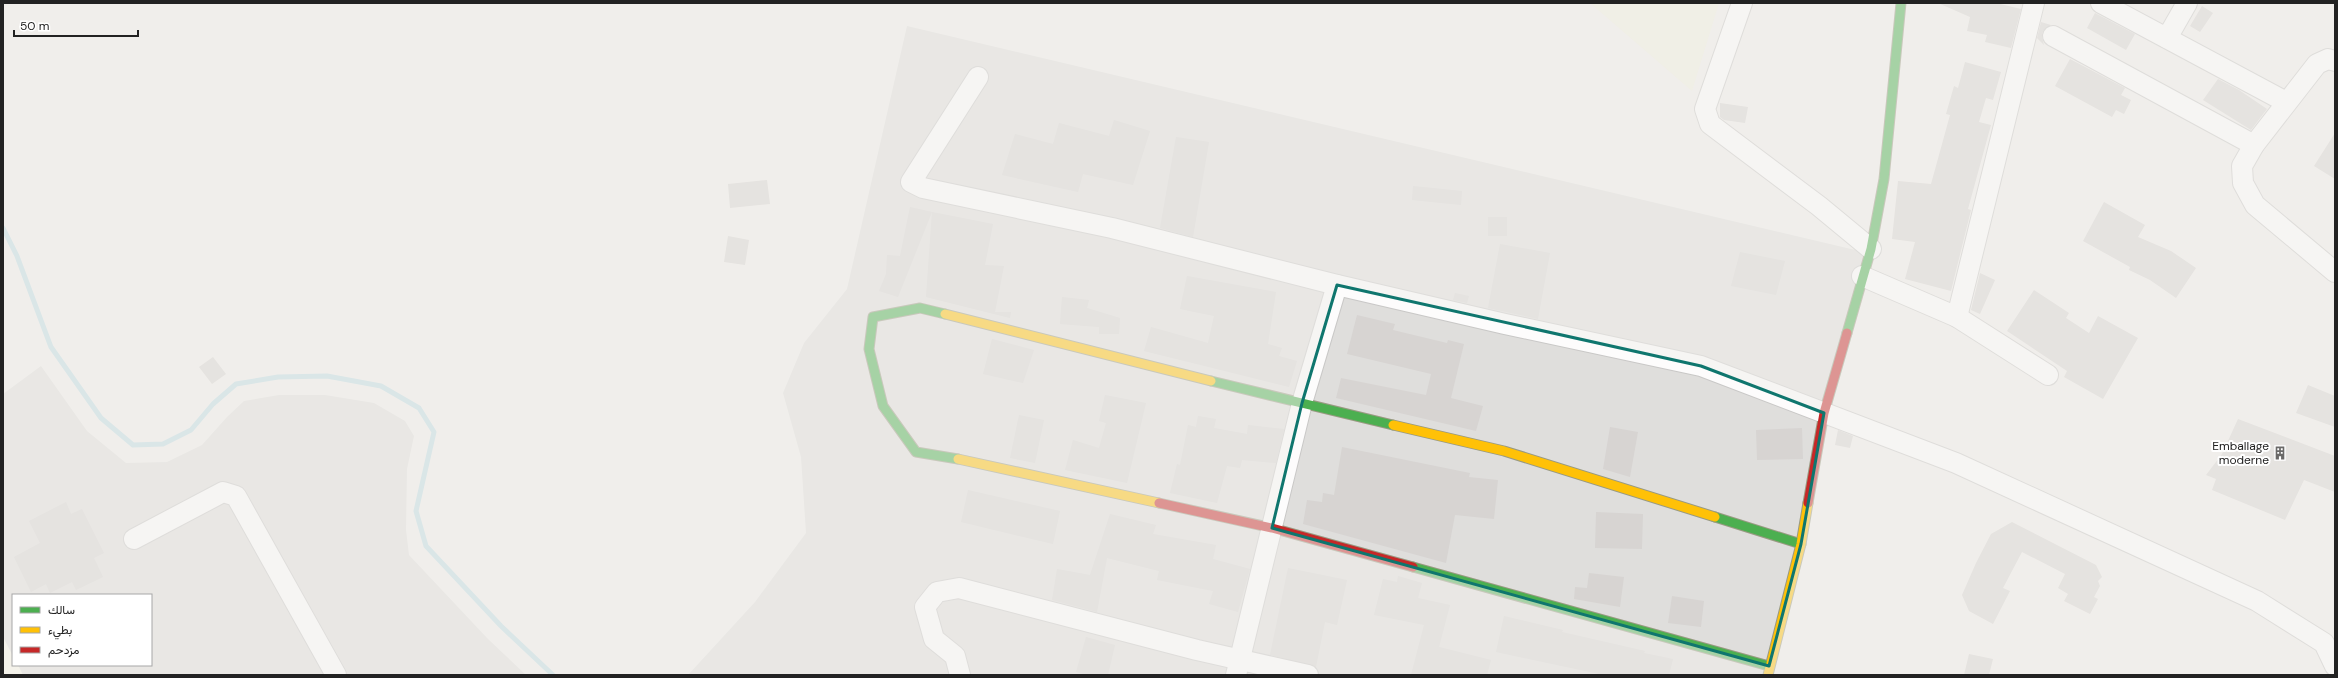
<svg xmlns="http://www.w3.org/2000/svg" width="2338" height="678" font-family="'DM Sans',Vazirmatn,sans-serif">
  <rect width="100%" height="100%" fill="#f0eeeb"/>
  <g fill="#dfdedc" fill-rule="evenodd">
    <polygon points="907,26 1868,253 1768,675 688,675 755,602 806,533 801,457 783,393 804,343 847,289"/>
    <path d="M41,366l46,65 39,32 41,-1 35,-17 25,-28 17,-16 35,-6h46l49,8 31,18 9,15 -7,33 -1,61 3,25 79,84 38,36h-523v-281zM13,595h138v70h-138z"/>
  </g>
  <polygon fill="#f8f7e8" points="3,637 13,656 13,665 18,665 23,675 3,675"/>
  <polygon fill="#efefdf" points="1590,3 1719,3 1692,91"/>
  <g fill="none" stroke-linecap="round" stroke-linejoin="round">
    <polyline stroke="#bfdbe3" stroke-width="5" points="3,228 17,256 51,347 101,418 133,445 163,444 191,430 213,404 236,384 278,377 327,376 381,386 419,408 434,432 416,511 426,546 501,626 553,675"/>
  </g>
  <g fill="#d7d4d2">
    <polygon points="1938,3 1996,3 2021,9 2011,48 1985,42 1987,35 1967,31 1970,17"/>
    <polygon points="2202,6 2213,13 2200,32 2190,26"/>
    <polygon points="2095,13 2135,34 2126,50 2087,28"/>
    <polygon points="2041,22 2051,25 2043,31 2042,37 2044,45 2037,38"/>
    <polygon points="2070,59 2125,88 2121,95 2131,100 2124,114 2116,110 2112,117 2055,86"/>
    <polygon points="1965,62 2001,72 1993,100 1986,98 1979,122 1991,125 1968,209 1971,210 1951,291 1905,279 1915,242 1892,239 1898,181 1931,184 1950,115 1946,114 1954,86 1958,88"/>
    <polygon points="2218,79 2239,90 2267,109 2251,130 2203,100"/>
    <polygon points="1720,103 1748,107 1745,123 1724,120 1720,117"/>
    <polygon points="1114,120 1150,131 1133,185 1083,174 1078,192 1002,175 1015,134 1053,144 1059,123 1109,136"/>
    <polygon points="2335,133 2335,179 2314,166"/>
    <polygon points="1176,137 1209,142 1193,237 1160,228"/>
    <polygon points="767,180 770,204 730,208 728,184"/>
    <polygon points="1413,186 1462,191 1461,205 1412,200"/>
    <polygon points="2104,202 2145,225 2138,237 2171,251 2196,268 2176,298 2150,280 2129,270 2130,267 2083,241"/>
    <polygon points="910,207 932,212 898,297 879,291 886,274 887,255 900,256"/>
    <polygon points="932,212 993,224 985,265 1004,266 995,312 1011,312 1010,318 926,297"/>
    <rect x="1488" y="217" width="19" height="19"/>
    <polygon points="728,236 749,240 745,265 724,262"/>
    <polygon points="1500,244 1550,253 1538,319 1488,308"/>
    <polygon points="1740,252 1785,261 1776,295 1731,286"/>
    <polygon points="1980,273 1995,280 1980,314 1971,310"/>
    <polygon points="1187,276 1276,292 1268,344 1282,348 1279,356 1297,361 1289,387 1144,351 1151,327 1208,343 1214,316 1180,309"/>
    <polygon points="2034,290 2069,313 2066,318 2089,333 2098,316 2138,338 2103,399 2064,377 2067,371 2007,331"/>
    <polygon points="1455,293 1469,296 1467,303 1453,300"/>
    <polygon points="1062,297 1089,300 1087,308 1120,318 1119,334 1099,334 1099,327 1060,324"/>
    <polygon points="1357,315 1395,324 1393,330 1447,343 1448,340 1464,344 1451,398 1483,406 1476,431 1336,398 1341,378 1426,395 1431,374 1347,354"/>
    <polygon points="992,339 1034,350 1023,383 983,374"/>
    <polygon points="213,357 226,374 212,384 199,367"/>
    <polygon points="2308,385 2335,396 2335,427 2296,413"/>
    <polygon points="1105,395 1146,403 1127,483 1065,470 1073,440 1099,448 1106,423 1099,421"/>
    <polygon points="1019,415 1044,420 1035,463 1010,458"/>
    <polygon points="1198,416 1216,419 1214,428 1247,434 1248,425 1284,429 1276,463 1242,460 1240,468 1227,466 1217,503 1170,493 1177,464 1180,465 1188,425 1196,427"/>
    <polygon points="2238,419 2335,456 2335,492 2304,480 2285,520 2212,490 2216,479 2206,475 2222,454"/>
    <polygon points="1610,427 1638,432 1630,477 1603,469"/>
    <polygon points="1802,428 1803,459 1757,460 1756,430"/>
    <polygon points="1838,430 1853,436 1850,448 1835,445"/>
    <polygon points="1342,447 1470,473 1469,477 1498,480 1494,519 1455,515 1446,563 1303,524 1307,500 1322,502 1323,493 1334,495"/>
    <polygon points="968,490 1060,511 1053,544 961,522"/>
    <polygon points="66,502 71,514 82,509 104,553 94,558 103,577 76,590 72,582 50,593 46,584 31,592 14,557 40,543 29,521"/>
    <polygon points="1596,512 1643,514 1642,549 1595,548"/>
    <polygon points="1110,514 1156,525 1153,534 1216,545 1213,559 1250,569 1238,612 1209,604 1213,591 1157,580 1159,571 1107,558 1097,612 1052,600 1057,569 1090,575"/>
    <polygon points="2012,522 2096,565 2102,577 2098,581 2100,586 2094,597 2098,599 2090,614 2064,601 2068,594 2058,588 2065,574 2022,552 2003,588 2010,591 1993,624 1969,611 1962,595 1976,563 1991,534"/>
    <polygon points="1288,568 1347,580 1337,625 1325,622 1316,667 1270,655"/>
    <polygon points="1589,573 1624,577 1620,607 1574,599 1575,587 1587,588"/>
    <polygon points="1398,576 1422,583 1418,598 1450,605 1439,647 1491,660 1487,675 1411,675 1424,625 1374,615 1383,579 1397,582"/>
    <polygon points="1672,596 1704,601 1701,627 1668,623"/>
    <polygon points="1504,616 1563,630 1562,632 1645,651 1644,653 1673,659 1669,675 1604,675 1496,652"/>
    <polygon points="1086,637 1115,645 1108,675 1087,675 1076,672"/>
    <polygon points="1969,654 1993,659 1989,675 1964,675"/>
  </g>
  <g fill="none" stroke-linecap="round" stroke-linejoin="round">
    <g stroke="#c9c8c7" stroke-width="22">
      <g id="street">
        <polyline points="1742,3 1705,109 1710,124 1819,206 1871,249"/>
        <polyline points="2101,3 2286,102"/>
        <polyline points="2053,36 2254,145"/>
        <polyline points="2167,38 2187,3"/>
        <polyline points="2335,61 2328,59 2317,64 2254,145 2242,166 2243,183 2255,205 2335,272"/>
        <polyline points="978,77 911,182 923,188 1112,228 1337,285 1505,324 1701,366 1956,463 2257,601 2324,643 2335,666"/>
        <polyline points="1862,276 1957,317 2048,375"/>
        <polyline points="1957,317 2034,3"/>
        <polyline points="134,539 223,492 236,496 336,675"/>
        <polyline points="960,675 955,656 934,639 925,607 937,592 959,588 1197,650 1308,675"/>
        <polyline points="1236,675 1302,403 1337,285"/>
      </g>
    </g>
    <g stroke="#999a82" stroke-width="11">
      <g id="fast">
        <polyline points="945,314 920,308 873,317 869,349 883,406 916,452 958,459"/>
        <polyline points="1847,333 1871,249 1884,179 1901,3"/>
        <polyline points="1211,381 1393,425"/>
        <polyline points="1715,517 1801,544"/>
        <polyline points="1413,567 1769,666"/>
      </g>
    </g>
    <g stroke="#999a82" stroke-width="11">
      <g id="slow">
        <polyline points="945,314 1211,381"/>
        <polyline points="1393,425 1504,451 1715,517"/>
        <polyline points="958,459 1159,503"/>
        <polyline points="1768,675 1801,544 1808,503"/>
      </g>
    </g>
    <g stroke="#999a82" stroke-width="11">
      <g id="jam">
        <polyline points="1159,503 1272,528 1413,567"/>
        <polyline points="1808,503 1824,413 1847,333"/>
      </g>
    </g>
    <use href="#street" stroke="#fdfcfc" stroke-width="20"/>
    <use href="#fast" stroke="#4caf50" stroke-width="9"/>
    <use href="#slow" stroke="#ffc107" stroke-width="9"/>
    <use href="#jam" stroke="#c62828" stroke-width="9"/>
  </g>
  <path d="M0 0H2338V678H0ZM1337,285l364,81 123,47 -23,131 -32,122 -497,-138 30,-125z" fill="#f0eeeb" fill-opacity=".55" fill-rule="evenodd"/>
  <path fill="none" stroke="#0f766e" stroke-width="3" stroke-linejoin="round" d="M1337,285l364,81 123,47 -23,131 -32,122 -497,-138 30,-125z"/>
  <defs>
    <g id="building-bare" transform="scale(1.08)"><path d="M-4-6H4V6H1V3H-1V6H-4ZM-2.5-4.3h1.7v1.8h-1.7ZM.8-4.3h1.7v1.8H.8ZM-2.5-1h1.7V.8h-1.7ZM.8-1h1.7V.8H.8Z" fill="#6a6968" stroke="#fff" stroke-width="2.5" paint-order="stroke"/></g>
  </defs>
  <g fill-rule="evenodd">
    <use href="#building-bare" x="2280" y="453"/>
  </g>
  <g text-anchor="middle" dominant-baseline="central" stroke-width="4" stroke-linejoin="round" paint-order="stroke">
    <g font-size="12" fill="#222" stroke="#fff" text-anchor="end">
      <text x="2269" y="446">Emballage<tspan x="2269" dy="14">moderne</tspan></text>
    </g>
  </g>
  <rect width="2338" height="678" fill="none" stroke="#222222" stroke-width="8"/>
  <rect x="12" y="594" width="140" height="72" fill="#ffffff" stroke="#a7a7a7"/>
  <rect x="20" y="607" width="20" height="6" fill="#4caf50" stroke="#a7a7a7"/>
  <text x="48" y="614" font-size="12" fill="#222222">سالك</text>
  <rect x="20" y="627" width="20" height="6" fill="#ffc107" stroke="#a7a7a7"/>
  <text x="48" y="634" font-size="12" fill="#222222">بطيء</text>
  <rect x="20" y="647" width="20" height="6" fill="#c62828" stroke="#a7a7a7"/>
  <text x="48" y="654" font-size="12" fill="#222222">مزدحم</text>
  <path d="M14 30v6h124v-6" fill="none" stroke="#222222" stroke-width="2"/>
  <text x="20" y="30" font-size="12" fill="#222222" stroke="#ffffff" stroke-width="3" paint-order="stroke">50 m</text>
</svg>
